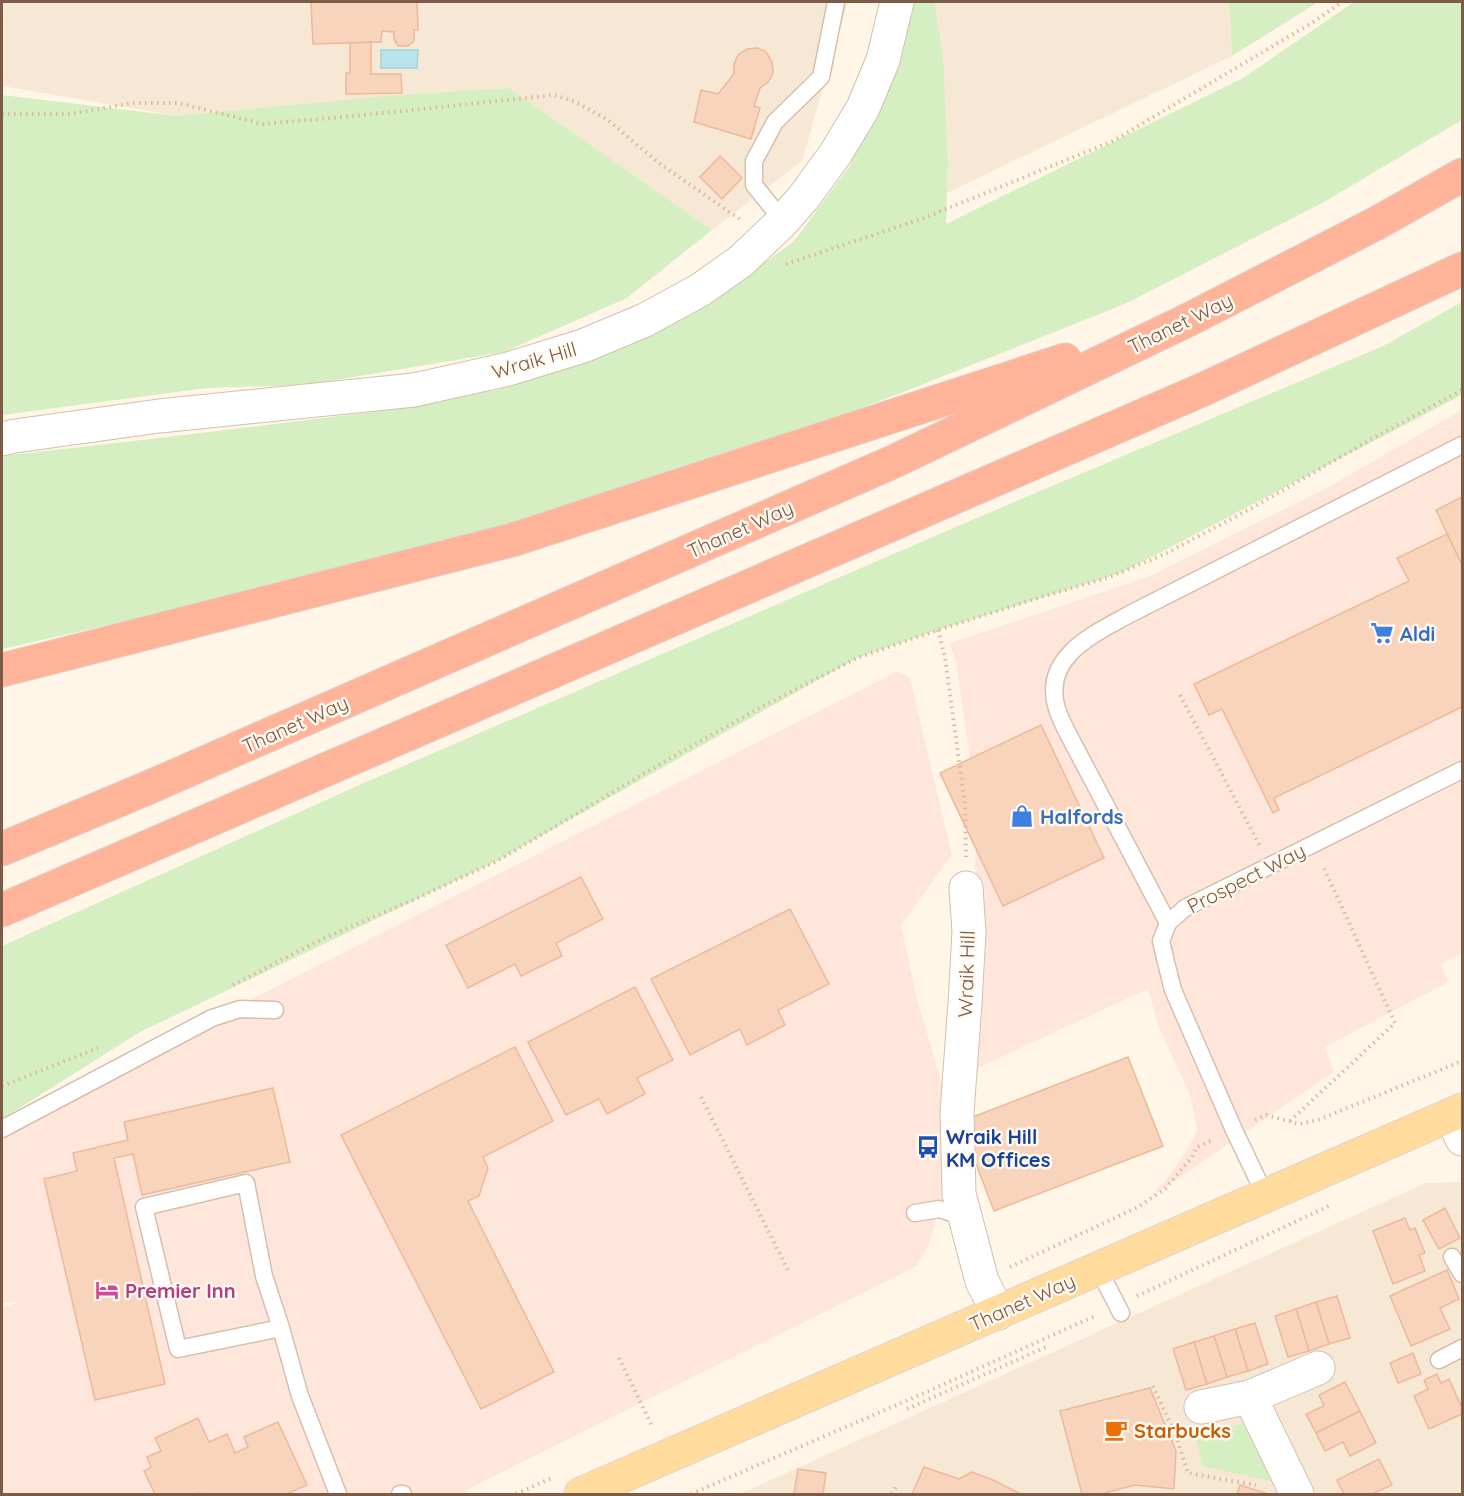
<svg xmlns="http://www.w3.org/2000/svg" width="1464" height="1496" font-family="Quicksand,sans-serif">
  <rect width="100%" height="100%" fill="#fff6e7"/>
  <g fill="#f7e8d5">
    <polygon points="2,2 848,2 802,161 712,230 509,88 178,116 2,86"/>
    <polygon points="932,2 1229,2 1232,56 947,193 948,163"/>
    <polygon points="1462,1182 1462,1494 740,1494 1426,1183"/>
  </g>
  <g fill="#ffe6db">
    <polygon points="1462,410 1462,953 1441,964 1448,982 1325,1047 1334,1072 1149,1198 1169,1176 1189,1147 1197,1129 1190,1095 1159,1027 1148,989 973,1070 976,803 957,667 950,643 1150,576 1325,489"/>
    <polygon points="898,671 910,678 952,855 901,925 917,999 956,1132 939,1209 929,1244 917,1266 474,1486 463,1494 2,1494 2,1307 17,1303 2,1302 2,1126"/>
  </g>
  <g fill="#d5efc3">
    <polygon points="907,2 934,2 943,55 948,163 946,224 1243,78 1354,2 1462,2 1462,120 1324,202 1127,303 901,393 753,448 551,517 346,571 2,649 2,456 159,438 372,412 497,390 615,350 735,285 794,241 849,167 892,68"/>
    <polygon points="1229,2 1318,2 1232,56"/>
    <polygon points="509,88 712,230 627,298 504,352 305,385 207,388 2,415 2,95 178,116 386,96"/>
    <polygon points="1462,302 1462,395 1121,573 938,630 857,658 497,861 140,1032 2,1119 2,946 357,786 986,514 1383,346"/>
    <polygon points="1250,1422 1279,1483 1202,1466 1195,1433"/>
  </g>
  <polygon fill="#b9e4eb" stroke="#9dd4de" stroke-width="1.5" points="381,50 418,50 417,68 381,68"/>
  <g fill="#f7d4bb" stroke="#ecb99a" stroke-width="1.5">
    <polygon points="311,2 417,2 418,30 414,30 414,41 408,46 398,46 394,39 394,32 382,31 381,42 313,44"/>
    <polygon points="371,42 371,74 401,74 402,93 346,94 346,73 350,73 350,43"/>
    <polygon points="758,48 766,52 772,62 773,73 769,81 760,88 754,106 760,108 751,139 694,122 701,90 718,94 734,74 734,64 738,55 747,49"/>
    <polygon points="720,156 742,178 722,199 700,177"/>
    <polygon points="1462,497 1462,565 1436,510"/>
    <polygon points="1447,534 1462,565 1462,707 1274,798 1279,810 1273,813 1222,709 1209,715 1194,684 1409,581 1397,558"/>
    <polygon points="1041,725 1104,858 1003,906 940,773"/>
    <polygon points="581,877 603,919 556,943 562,956 521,976 515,964 468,988 446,945"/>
    <polygon points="790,909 829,984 778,1010 785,1025 747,1045 740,1029 690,1055 651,979"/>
    <polygon points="635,987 673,1060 637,1078 645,1094 607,1114 599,1099 566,1115 528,1042"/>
    <polygon points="515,1047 553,1121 483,1157 488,1168 479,1196 468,1201 554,1372 481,1409 341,1135"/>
    <polygon points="1128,1057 1163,1146 994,1211 960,1122"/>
    <polygon points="273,1088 290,1162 142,1195 133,1154 114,1158 165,1384 95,1400 44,1179 77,1171 73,1153 128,1140 124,1122"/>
    <polygon points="1445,1208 1460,1238 1439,1249 1423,1220"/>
    <polygon points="1405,1218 1410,1230 1415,1228 1425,1253 1419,1255 1425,1271 1393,1284 1373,1231"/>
    <polygon points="1447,1270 1459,1299 1440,1308 1450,1329 1411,1346 1390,1296"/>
    <polygon points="1337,1296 1350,1338 1329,1344 1316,1302"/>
    <polygon points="1316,1302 1329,1344 1309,1351 1296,1309"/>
    <polygon points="1296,1309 1309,1351 1288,1357 1275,1316"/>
    <polygon points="1255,1323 1268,1364 1248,1371 1235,1329"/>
    <polygon points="1235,1329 1248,1371 1227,1377 1214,1336"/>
    <polygon points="1214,1336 1227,1377 1207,1384 1194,1342"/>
    <polygon points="1194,1342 1207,1384 1186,1390 1173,1349"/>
    <polygon points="1413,1353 1421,1374 1398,1383 1390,1363"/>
    <polygon points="1437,1374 1441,1383 1449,1379 1462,1408 1462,1414 1429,1429 1414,1396 1428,1389 1424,1380"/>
    <polygon points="1345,1382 1360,1411 1316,1433 1306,1414 1324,1406 1319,1395"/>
    <polygon points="1150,1388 1176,1451 1174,1489 1135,1485 1101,1494 1082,1494 1060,1411"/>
    <polygon points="1360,1411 1376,1443 1350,1456 1343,1442 1325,1451 1316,1433"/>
    <polygon points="198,1418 209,1442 227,1434 235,1453 248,1447 244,1437 278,1422 307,1485 287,1494 200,1494 200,1493 196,1494 155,1494 144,1471 151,1467 147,1457 161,1451 155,1438"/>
    <polygon points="1379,1459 1392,1485 1372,1494 1344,1494 1337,1480"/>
    <polygon points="924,1467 959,1479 972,1472 993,1480 1019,1493 1018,1494 912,1494"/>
    <polygon points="798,1469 826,1473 823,1494 794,1494"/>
    <polygon points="1240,1485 1268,1494 1237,1494"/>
  </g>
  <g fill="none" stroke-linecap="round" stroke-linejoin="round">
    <g stroke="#d5bfae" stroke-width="19">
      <g id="lane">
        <polyline points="783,221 754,185 754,161 775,122 821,77 836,2"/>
        <path d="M1168,923l-102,-193c-3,-7 -7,-14 -9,-21 -16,-52 37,-75 73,-95l332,-169"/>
        <polyline points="2,1129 212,1018 240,1009 275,1010"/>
        <polyline points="1265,1195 1234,1130 1173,990 1166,962 1161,941 1168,923 1185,908 1462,770"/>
        <polyline points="915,1213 939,1209 964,1217"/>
        <polyline points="1452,1257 1462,1274"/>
        <polyline points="1098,1268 1121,1313"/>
        <polyline points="281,1328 178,1349 144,1207 246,1183 264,1276 281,1328 300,1396 338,1494"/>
        <polyline points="1439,1360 1462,1348"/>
        <polyline points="400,1494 403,1494"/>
      </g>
    </g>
    <g stroke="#d5bfae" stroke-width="35">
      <g id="street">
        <polyline points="2,439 15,436 159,416 414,390 508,369 583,346 645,320 700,290 741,261 783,221 804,197 836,153 863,108 883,60 897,2"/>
        <polyline points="966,888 969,932 965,1003 957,1112 959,1194 982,1281 998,1313"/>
        <polyline points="1451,1115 1462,1139"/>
        <polyline points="1250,1397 1297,1494"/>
        <polyline points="1201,1407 1250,1397 1318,1368"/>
      </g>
    </g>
    <g stroke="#ddd4cf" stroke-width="35">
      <polyline id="primary" points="581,1494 1462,1110"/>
    </g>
    <g stroke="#ddd4cf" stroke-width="35">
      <g id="highway">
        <polyline points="2,670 512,540 1065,360"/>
        <polyline points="2,849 145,789 895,461 1188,320 1377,223 1462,175"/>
        <polyline points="2,910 1204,389 1462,269"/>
      </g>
    </g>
    <g stroke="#ddb79e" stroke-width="4" stroke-dasharray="1.5 4.5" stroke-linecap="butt">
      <polyline points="2,114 70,114 133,103 178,103 263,124 364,115 554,95 576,102 608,120 656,161 741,220"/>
      <polyline points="786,264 924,218 1113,141 1315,21 1342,2"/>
      <polyline points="938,630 945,657 965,805 966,857"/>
      <polyline points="1180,695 1260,846"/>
      <polyline points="233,985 322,939 413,900 497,861 667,760 765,705 857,658 938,630 1041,597 1107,578 1165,554 1252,508 1370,440 1462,390"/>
      <polyline points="2,1086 98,1048"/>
      <polyline points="701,1097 790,1274"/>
      <polyline points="1255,1120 1266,1115 1299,1124 1318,1120 1462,1061"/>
      <polyline points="1290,1121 1395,1023 1323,866"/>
      <polyline points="1010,1267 1138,1207 1165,1189 1192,1157 1197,1147 1213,1140"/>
      <polyline points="1137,1296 1331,1205"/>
      <polyline points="619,1358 653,1428"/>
      <polyline points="1153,1386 1176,1436 1188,1473 1256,1485"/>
      <polyline points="907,1409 1046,1347"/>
      <polyline points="516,1494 554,1477"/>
      <polyline points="691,1494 922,1394 1095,1316"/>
      <polyline points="892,1494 897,1484"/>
    </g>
    <use href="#lane" stroke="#fff" stroke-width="16"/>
    <use href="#street" stroke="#fff" stroke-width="33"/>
    <use href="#primary" stroke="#ffdb9e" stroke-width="33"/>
    <use href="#highway" stroke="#ffb398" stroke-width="33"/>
  </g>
  <defs>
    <g id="supermarket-bare" transform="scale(1.8)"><path d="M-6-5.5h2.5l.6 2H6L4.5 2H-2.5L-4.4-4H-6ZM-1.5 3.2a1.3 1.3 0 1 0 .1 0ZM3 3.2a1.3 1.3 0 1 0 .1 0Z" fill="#3f7fe0" stroke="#fff9f0" stroke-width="2.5" paint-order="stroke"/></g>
    <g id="shop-bare" transform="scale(1.8)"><path d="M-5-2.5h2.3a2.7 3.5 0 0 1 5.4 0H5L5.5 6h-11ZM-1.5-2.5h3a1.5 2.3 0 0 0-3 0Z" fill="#3f7fe0" stroke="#fff9f0" stroke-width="2.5" paint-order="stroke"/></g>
    <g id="bus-bare" transform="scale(1.8)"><path d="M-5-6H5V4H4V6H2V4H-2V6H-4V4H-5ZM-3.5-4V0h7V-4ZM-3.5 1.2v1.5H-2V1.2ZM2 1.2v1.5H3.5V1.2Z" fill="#1a4fb4" stroke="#fff9f0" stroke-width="2.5" paint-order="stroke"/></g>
    <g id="hotel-bare" transform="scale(1.8)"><path d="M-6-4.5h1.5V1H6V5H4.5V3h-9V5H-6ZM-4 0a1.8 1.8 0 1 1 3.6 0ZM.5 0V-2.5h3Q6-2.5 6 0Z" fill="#d1479c" stroke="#fff9f0" stroke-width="2.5" paint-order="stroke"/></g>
    <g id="cafe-bare" transform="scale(1.8)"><path d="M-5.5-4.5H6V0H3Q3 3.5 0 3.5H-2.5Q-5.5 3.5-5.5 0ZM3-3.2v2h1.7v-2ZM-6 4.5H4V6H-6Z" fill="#e8710a" stroke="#fff9f0" stroke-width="2.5" paint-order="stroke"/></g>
  </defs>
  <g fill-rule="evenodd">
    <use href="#supermarket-bare" x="1382" y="633"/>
    <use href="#shop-bare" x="1022" y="816"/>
    <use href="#bus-bare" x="928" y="1147"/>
    <use href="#hotel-bare" x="107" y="1290"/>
    <use href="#cafe-bare" x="1116" y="1430"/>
  </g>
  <g text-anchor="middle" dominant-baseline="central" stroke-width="5" stroke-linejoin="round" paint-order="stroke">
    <g font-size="20" fill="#7c5b47" stroke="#fff9f0">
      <text transform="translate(1180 323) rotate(-26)">Thanet Way</text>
      <text transform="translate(534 360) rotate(-16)">Wraik Hill</text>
      <text transform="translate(740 529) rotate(-24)">Thanet Way</text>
      <text transform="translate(295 724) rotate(-24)">Thanet Way</text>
      <text transform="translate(1246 878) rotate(-27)">Prospect Way</text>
      <text transform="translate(966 974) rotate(-88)">Wraik Hill</text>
      <text transform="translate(1022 1302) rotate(-24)">Thanet Way</text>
    </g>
    <g font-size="20" font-weight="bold" fill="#366cbe" stroke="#fff9f0" text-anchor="start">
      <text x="1400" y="633">Aldi</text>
      <text x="1040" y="816">Halfords</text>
    </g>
    <g font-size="20" font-weight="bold" fill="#164399" stroke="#fff9f0" text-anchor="start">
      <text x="946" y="1136">Wraik Hill<tspan x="946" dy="23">KM Offices</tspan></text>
    </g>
    <g font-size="20" font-weight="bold" fill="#b23c85" stroke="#fff9f0" text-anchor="start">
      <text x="125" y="1290">Premier Inn</text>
    </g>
    <g font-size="20" font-weight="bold" fill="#c56008" stroke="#fff9f0" text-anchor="start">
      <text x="1134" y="1430">Starbucks</text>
    </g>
  </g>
  <rect width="1464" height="1496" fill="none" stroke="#7c5b47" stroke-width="6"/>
</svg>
